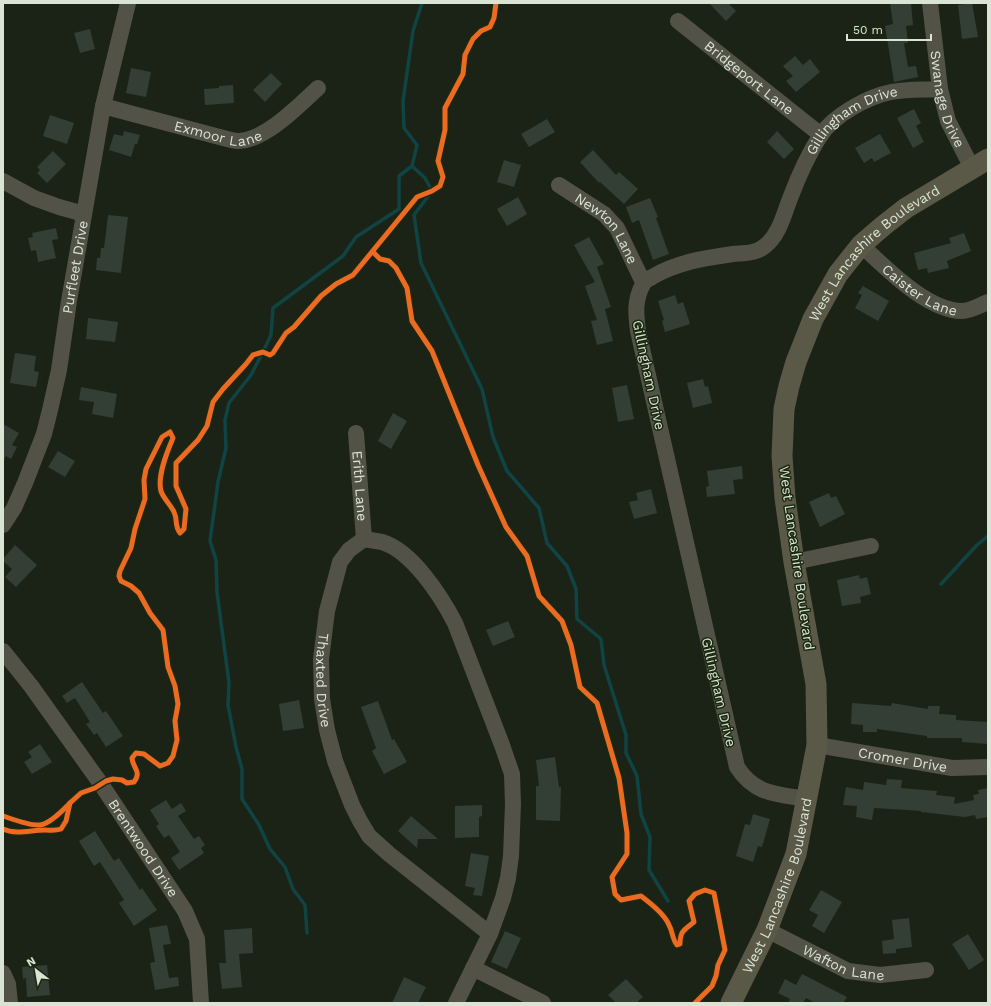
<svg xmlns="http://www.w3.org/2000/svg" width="991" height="1006" font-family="'Work Sans',sans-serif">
  <rect width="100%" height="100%" fill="#1b2316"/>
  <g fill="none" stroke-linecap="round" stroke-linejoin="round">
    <g stroke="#104444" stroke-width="3.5">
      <polyline points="422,3 413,31 403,101 404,128 417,145 412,166 425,178 432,191 414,215 421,263 482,389 493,437 507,471 539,508 547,543 567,566 576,589 577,619 601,639 604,665 626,735 626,753 637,776 641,814 650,837 649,870 668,901"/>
      <polyline points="941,584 977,545 988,536"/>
      <polyline points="307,933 305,905 293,889 285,867 270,849 259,825 242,799 242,769 236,747 228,705 229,683 217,592 216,560 210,541 218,482 226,448 225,420 229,403 251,375 263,352 271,335 273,308 343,256 356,237 399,209 399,176 412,166"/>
    </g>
  </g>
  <g fill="#333e34">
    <polygon points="709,3 728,3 736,11 726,21"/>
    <polygon points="890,3 911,3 913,25 906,26 908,43 904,43 908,67 916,66 918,77 894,82 885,26 893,24"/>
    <polygon points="972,3 978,37 962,39 958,5"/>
    <polygon points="90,29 95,49 80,53 74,33"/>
    <polygon points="795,56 803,65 810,59 820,72 796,92 786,81 793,76 783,66"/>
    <polygon points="131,68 151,72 146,97 126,93"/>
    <polygon points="271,73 282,84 265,102 253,90"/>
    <polygon points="233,85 234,103 205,105 204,89 219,88 219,86"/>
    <polygon points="914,109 921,123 916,126 924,142 913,148 897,118"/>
    <polygon points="50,115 74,123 67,144 43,136"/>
    <polygon points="547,119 555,132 529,147 521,134"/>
    <polygon points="124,131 140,135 137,144 135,144 131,157 109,150 114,134 123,136"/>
    <polygon points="777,131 794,149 784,159 767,142"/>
    <polygon points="880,134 891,153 874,162 872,158 864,163 855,148"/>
    <polygon points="593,150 616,175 619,172 638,189 624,204 600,182 599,183 580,162"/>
    <polygon points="53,151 66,164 47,183 37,173 40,170 37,167"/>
    <polygon points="504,160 521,165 514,187 497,182"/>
    <polygon points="518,197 527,214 507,226 497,209"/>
    <polygon points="650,198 658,217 656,218 669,254 653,260 639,220 632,223 626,207"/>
    <polygon points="108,215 128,217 121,273 96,270 97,258 100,258 101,248 104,248"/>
    <polygon points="56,228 58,239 52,240 56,258 38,262 36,250 31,251 28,238 33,237 32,233"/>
    <polygon points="964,233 971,251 947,261 949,268 928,273 927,268 918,270 914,253 951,243 949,238"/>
    <polygon points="589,237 604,264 597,267 611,307 605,309 613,341 597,345 591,321 597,320 585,286 595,282 574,245"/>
    <polygon points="863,286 889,301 878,321 855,308 862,295 858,293"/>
    <polygon points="675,295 678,304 683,302 690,324 665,332 662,321 664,320 658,301"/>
    <polygon points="88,318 118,322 115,342 86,339"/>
    <polygon points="15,353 36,356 34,371 39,372 36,387 10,383"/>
    <polygon points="703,379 705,387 708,386 712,403 693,408 687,383"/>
    <polygon points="627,385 634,419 618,422 612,388"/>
    <polygon points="81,387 117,394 113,418 92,414 94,402 79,400"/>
    <polygon points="393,413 407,421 391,449 378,441"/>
    <polygon points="3,424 19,433 12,445 17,447 11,459 6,456 3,461"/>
    <polygon points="58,451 75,461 65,477 48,467"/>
    <polygon points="742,466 743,479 733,480 735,494 707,497 706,487 709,486 707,471"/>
    <polygon points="651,489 657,513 634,519 629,502 638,500 636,493"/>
    <polygon points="829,493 831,498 836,496 845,514 820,527 809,502"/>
    <polygon points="15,545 37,565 16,587 5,577 12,569 3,561 3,559"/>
    <polygon points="859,575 860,579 867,577 871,594 860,597 861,603 842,606 837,580"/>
    <polygon points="508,621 515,637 493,646 486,630"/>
    <polygon points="82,682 103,713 106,711 123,736 106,747 97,733 94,735 86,724 90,722 75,698 67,703 62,696"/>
    <polygon points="299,700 304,728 283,731 279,704"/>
    <polygon points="378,701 392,740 394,739 407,762 384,774 372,751 376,748 361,707"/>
    <polygon points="852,703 891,706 892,703 928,709 928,706 940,706 939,714 956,715 956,720 988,722 988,744 962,742 962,738 927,738 927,736 877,729 877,732 863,732 863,725 851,724"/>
    <polygon points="40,744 52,762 32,774 24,762 32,757 28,752"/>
    <polygon points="555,757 559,787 561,787 560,821 536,820 536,786 539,786 536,760"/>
    <polygon points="887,779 902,780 901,788 937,791 936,795 955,797 954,804 974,800 973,795 979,794 978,790 988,788 988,817 976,819 975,815 965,817 921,812 921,811 874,808 872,820 856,817 857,806 843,805 846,787 863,790 864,782 886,785"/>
    <polygon points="166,800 172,809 181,803 186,811 178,816 194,839 199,836 205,845 201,848 204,853 179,870 171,858 180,852 169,835 164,838 156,826 159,824 150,810"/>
    <polygon points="482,805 482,816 479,817 479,837 455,838 455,806"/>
    <polygon points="753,814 770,819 762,847 758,846 753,862 736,856 745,824 750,825"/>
    <polygon points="411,816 438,839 418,839 417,848 398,831"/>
    <polygon points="95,831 114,861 119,858 140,890 142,888 157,910 134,926 119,903 124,900 100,862 94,866 79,841"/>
    <polygon points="471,853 489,856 482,896 473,895 475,888 465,886"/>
    <polygon points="821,890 842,902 824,933 812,926 818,915 809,910"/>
    <polygon points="909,918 912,947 896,949 896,953 883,954 882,941 894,939 892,920"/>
    <polygon points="167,925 171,944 163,945 169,978 178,977 179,986 155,990 150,963 155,962 149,928"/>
    <polygon points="252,928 253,953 239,954 242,987 222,989 219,963 226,963 224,930"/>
    <polygon points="505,931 521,938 507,969 491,962"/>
    <polygon points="968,934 984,960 969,970 952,944"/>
    <polygon points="47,965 50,995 27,997 26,978 23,979 22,967"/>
    <polygon points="802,974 847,997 843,1003 815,1003 806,998 803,1003 788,1003 790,999 778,993 785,979 796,985"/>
    <polygon points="404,977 426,987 418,1003 392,1003"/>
    <polygon points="626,979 643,997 636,1003 616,1003 608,995"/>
  </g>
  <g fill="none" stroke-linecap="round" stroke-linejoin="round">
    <g stroke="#525346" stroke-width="16">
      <path id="s1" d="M930,3l10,86 8,32 24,47"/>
      <path id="s2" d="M678,21l143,114"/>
      <path id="s3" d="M103,106l124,33c4,1 8,2 12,2 27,-1 60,-36 79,-53"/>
      <polyline points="3,181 34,198 59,207 84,214"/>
      <path id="s4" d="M559,185l45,29 13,14 26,54"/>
      <path id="s5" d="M861,245c24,22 66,66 101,66 9,0 18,-6 26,-9"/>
      <path id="s6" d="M356,433l8,106"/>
      <path id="s7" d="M3,525l11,-17 11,-25 19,-49 6,-24 9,-40 10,-69 34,-195 25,-103"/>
      <polyline points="794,562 871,546"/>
      <path id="s8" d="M3,651l28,35 70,98 84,127 12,28 4,64"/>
      <path id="s9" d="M817,745l135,23 36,-1"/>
      <path id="s10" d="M807,799c-30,-5 -52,-4 -70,-32l-99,-436c-2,-17 -4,-30 5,-47 1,-3 6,-5 9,-7 25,-15 53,-19 81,-23 12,-1 22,0 32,-8 15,-12 19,-33 26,-50 8,-21 17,-41 29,-60 14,-21 47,-39 71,-44 16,-3 33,-2 49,-3"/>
      <path id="s11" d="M767,930l81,41 32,4 46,-5"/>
      <polyline points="473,968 543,1003"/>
      <polyline points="3,973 8,984 10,1003"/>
      <path id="s12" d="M456,1003l34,-69 13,-36 5,-20 3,-22 2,-52 -1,-30 -10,-29 -47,-122c-14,-27 -43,-72 -73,-81 -6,-1 -12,-2 -18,-3l-15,11 -9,12 -13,49 -6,48 1,40 5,31 8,31 17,44 8,16 9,15 20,18 101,80"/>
    </g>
    <path stroke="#5a5948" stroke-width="21" id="s13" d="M731,1003l36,-73 29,-76 21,-109 -1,-61 -22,-122 -9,-64 -3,-42 2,-47 5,-23 7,-24 17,-43 25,-45 23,-29 22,-19 23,-18 82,-49"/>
    <g stroke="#1a2910" stroke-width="8">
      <g id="cycleway">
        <path d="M373,252l7,7 9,2 7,7 11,20 5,33 20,30 46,114 28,62 21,29 12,40 23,25 9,24 9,42 17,16 22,75 8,55v21l-15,23 3,17 6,6 20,-4c8,6 24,19 28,29 4,7 3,14 8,20l3,-1c0,-13 4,-14 14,-22l-5,-21 6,-7 10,-4 9,3 11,57 -7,15 -2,11 -4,10 -17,17"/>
        <path d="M3,816c9,3 27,10 37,9 10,-1 23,-15 30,-22"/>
        <path d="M3,829c13,6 28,1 42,1 6,0 10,1 16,-1l5,-8 4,-18 11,-10 14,-5 11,-7 7,-2 9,1 5,3 7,-1c8,-11 -1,-13 -2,-24l4,-5 8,1 16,12 8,-3 5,-7 4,-16 -2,-19 3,-17 -3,-18 -7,-19 -5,-37 -13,-17 -11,-20 -8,-7 -10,-5 -2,-5 1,-5 11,-23 4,-19 10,-30 -1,-19 2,-11 16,-32 8,-5 3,6c-6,14 -16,38 -12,53 2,7 10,14 13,21 4,8 0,13 6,21l4,-4 2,-20 -10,-23v-23l22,-23 9,-14 6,-24 10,-13 23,-25 7,-9 10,-3 7,3 3,-2 13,-20 8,-6 27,-31 15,-12 17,-9 64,-78 15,-6 8,-5 3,-9 -5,-16 7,-31v-22l18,-34 2,-19 8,-16 8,-8 9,-4 4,-9 2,-15"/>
      </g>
    </g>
    <use href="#cycleway" stroke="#ed6a23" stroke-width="5"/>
  </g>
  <g text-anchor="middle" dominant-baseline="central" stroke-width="3" stroke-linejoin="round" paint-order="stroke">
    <g font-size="14" fill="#dae4d4" stroke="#1a2910">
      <text stroke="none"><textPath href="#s2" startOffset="91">Bridgeport Lane</textPath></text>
      <text stroke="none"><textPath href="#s1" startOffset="98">Swanage Drive</textPath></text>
      <text stroke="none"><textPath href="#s10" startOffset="865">Gillingham Drive</textPath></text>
      <text stroke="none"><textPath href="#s3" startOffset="119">Exmoor Lane</textPath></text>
      <text stroke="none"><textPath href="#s4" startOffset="66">Newton Lane</textPath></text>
      <text stroke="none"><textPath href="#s13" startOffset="799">West Lancashire Boulevard</textPath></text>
      <text stroke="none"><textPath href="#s7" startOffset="270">Purfleet Drive</textPath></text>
      <text stroke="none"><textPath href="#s5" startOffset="75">Caister Lane</textPath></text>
      <text transform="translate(649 375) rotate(78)">Gillingham Drive</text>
      <text stroke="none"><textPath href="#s6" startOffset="53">Erith Lane</textPath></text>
      <text transform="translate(797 558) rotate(82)">West Lancashire Boulevard</text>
      <text stroke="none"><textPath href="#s12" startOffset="685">Thaxted Drive</textPath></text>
      <text transform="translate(719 692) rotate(77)">Gillingham Drive</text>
      <text stroke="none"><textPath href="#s9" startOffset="87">Cromer Drive</textPath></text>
      <text stroke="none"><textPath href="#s8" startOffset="242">Brentwood Drive</textPath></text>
      <text stroke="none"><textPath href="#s13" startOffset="127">West Lancashire Boulevard</textPath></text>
      <text stroke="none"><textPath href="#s11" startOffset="84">Wafton Lane</textPath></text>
    </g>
  </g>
  <rect width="991" height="1006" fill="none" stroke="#dae4d4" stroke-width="8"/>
  <g transform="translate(36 970) rotate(329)" stroke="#1a2910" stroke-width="3" paint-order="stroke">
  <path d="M0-3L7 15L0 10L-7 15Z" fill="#dae4d4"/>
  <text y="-6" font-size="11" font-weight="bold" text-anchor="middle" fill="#dae4d4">N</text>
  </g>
  <path d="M847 34v6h84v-6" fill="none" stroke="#dae4d4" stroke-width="2"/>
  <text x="853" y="34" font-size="12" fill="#dae4d4" stroke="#1a2910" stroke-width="3" paint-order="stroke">50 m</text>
</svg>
